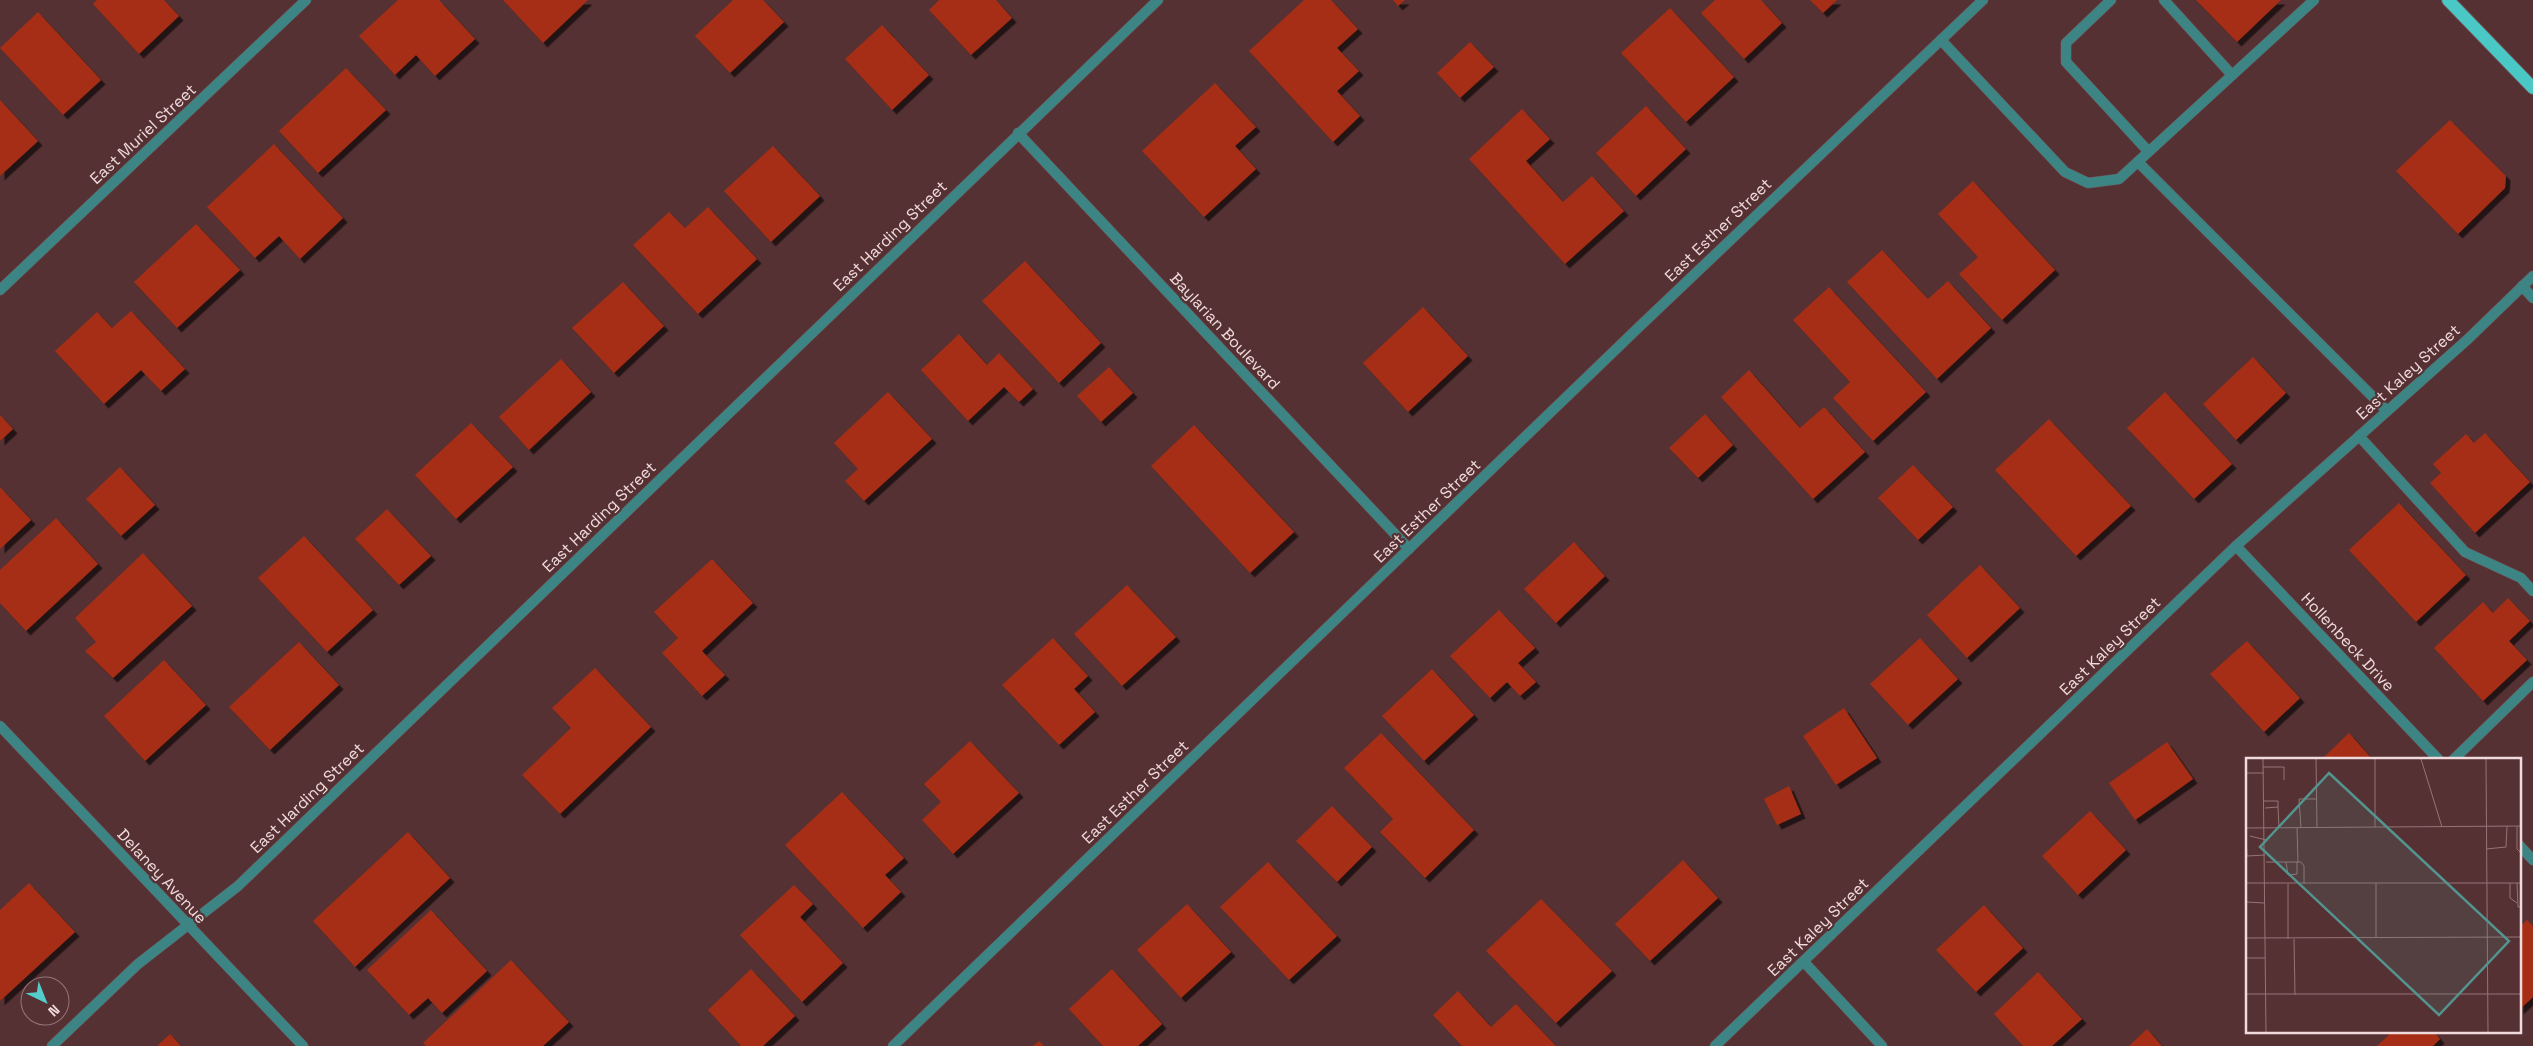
<svg xmlns="http://www.w3.org/2000/svg" width="2533" height="1046" font-family="'Space Grotesk',sans-serif">
  <defs>
    <filter id="shadow"><feDropShadow dx="4.5" dy="4.5" stdDeviation="0" flood-color="#0009"/></filter>
  </defs>
  <rect width="100%" height="100%" fill="#553134"/>
  <g fill="#a62e13" filter="url(#shadow)">
    <polygon points="97,0 164,0 179,16 139,54 93,4"/>
    <polygon points="398,0 439,0 475,39 435,76 416,55 395,75 359,36"/>
    <polygon points="503,0 588,0 543,43"/>
    <polygon points="733,0 763,0 784,22 730,73 695,36"/>
    <polygon points="939,0 996,0 1012,18 971,55 929,10"/>
    <polygon points="1304,0 1331,0 1358,29 1337,48 1359,71 1337,91 1360,116 1333,142 1249,51"/>
    <polygon points="1393,0 1405,0 1398,6"/>
    <polygon points="1715,0 1761,0 1782,23 1744,59 1701,13"/>
    <polygon points="1810,0 1837,0 1823,13"/>
    <polygon points="2196,0 2281,0 2237,42"/>
    <polygon points="1670,8 1734,77 1686,122 1621,53"/>
    <polygon points="38,12 101,80 63,115 0,48"/>
    <polygon points="882,25 929,75 892,110 845,59"/>
    <polygon points="1470,42 1494,67 1460,98 1437,73"/>
    <polygon points="346,68 386,110 318,173 279,131"/>
    <polygon points="1215,83 1256,127 1235,146 1256,169 1204,217 1142,151"/>
    <polygon points="0,100 38,141 0,176"/>
    <polygon points="1646,106 1686,149 1636,196 1596,153"/>
    <polygon points="1522,109 1550,139 1526,161 1563,202 1592,176 1624,211 1565,264 1469,159"/>
    <polygon points="2450,120 2506,176 2505,188 2458,234 2396,171"/>
    <polygon points="274,144 343,218 300,259 279,236 255,258 207,207"/>
    <polygon points="773,146 820,196 771,242 724,191"/>
    <polygon points="1973,181 2055,270 2002,320 1959,274 1978,257 1938,214"/>
    <polygon points="708,207 757,259 698,314 633,245 669,212 685,228"/>
    <polygon points="196,224 240,270 177,328 134,282"/>
    <polygon points="1882,250 1928,299 1948,281 1991,328 1937,379 1847,282"/>
    <polygon points="1025,261 1101,343 1059,383 982,301"/>
    <polygon points="623,282 664,326 614,373 572,328"/>
    <polygon points="1829,287 1926,392 1873,441 1833,398 1850,382 1793,320"/>
    <polygon points="1423,307 1468,356 1408,412 1363,363"/>
    <polygon points="131,311 185,369 161,391 141,370 104,404 55,351 97,312 112,328"/>
    <polygon points="959,334 987,365 999,353 1033,389 1019,402 1004,387 968,421 921,370"/>
    <polygon points="2253,357 2286,393 2236,440 2203,404"/>
    <polygon points="561,359 591,392 529,450 499,417"/>
    <polygon points="1109,367 1133,393 1101,422 1077,396"/>
    <polygon points="1749,370 1800,428 1824,407 1865,452 1813,499 1721,397"/>
    <polygon points="888,392 932,439 864,501 845,481 858,469 834,443"/>
    <polygon points="2165,392 2232,464 2194,499 2127,428"/>
    <polygon points="1705,414 1733,445 1698,478 1669,448"/>
    <polygon points="0,415 13,429 0,441"/>
    <polygon points="2049,419 2131,506 2076,556 1995,470"/>
    <polygon points="471,423 513,467 456,519 415,475"/>
    <polygon points="1194,425 1294,532 1250,573 1151,466"/>
    <polygon points="2485,433 2530,482 2475,533 2430,483 2441,473 2433,464 2466,434 2474,443"/>
    <polygon points="1913,465 1953,507 1918,540 1878,498"/>
    <polygon points="120,467 155,505 121,536 86,499"/>
    <polygon points="0,487 31,520 0,549"/>
    <polygon points="2399,503 2466,575 2416,622 2349,550"/>
    <polygon points="387,509 431,556 399,585 355,539"/>
    <polygon points="56,518 98,564 26,631 0,603 0,570"/>
    <polygon points="304,536 373,610 327,652 258,578"/>
    <polygon points="1574,542 1605,576 1556,623 1524,589"/>
    <polygon points="143,553 192,606 113,678 85,651 96,642 75,618"/>
    <polygon points="712,559 753,603 702,651 725,675 702,696 662,653 678,638 654,612"/>
    <polygon points="1980,565 2020,608 1967,658 1927,615"/>
    <polygon points="1127,585 1176,637 1122,686 1074,634"/>
    <polygon points="2508,598 2530,621 2509,641 2527,660 2483,701 2434,648 2483,602 2493,613"/>
    <polygon points="1499,610 1535,648 1518,663 1536,682 1520,696 1507,682 1490,698 1450,656"/>
    <polygon points="1053,638 1088,676 1074,689 1095,712 1059,745 1002,685"/>
    <polygon points="1920,638 1958,679 1908,725 1870,684"/>
    <polygon points="2247,641 2300,698 2264,732 2210,674"/>
    <polygon points="299,642 339,685 270,750 229,707"/>
    <polygon points="164,660 206,705 145,761 104,716"/>
    <polygon points="595,668 651,727 560,814 522,775 571,728 552,708"/>
    <polygon points="1432,669 1474,715 1424,761 1382,716"/>
    <polygon points="1844,708 1877,758 1836,785 1803,736"/>
    <polygon points="1381,733 1474,830 1425,878 1380,832 1393,819 1344,768"/>
    <polygon points="2349,733 2373,760 2321,760"/>
    <polygon points="970,741 1019,793 953,854 922,820 941,802 924,784"/>
    <polygon points="2167,742 2193,779 2135,820 2109,783"/>
    <polygon points="1789,786 1801,814 1777,825 1764,799"/>
    <polygon points="842,792 904,858 885,875 901,892 863,928 785,845"/>
    <polygon points="1332,806 1372,847 1337,882 1296,841"/>
    <polygon points="2090,811 2126,850 2078,895 2042,856"/>
    <polygon points="408,832 450,878 355,967 313,921"/>
    <polygon points="1683,860 1718,898 1650,961 1615,924"/>
    <polygon points="1268,862 1337,936 1289,980 1220,907"/>
    <polygon points="29,883 75,932 0,1001 0,910"/>
    <polygon points="794,885 813,904 800,917 843,963 802,1002 740,935"/>
    <polygon points="1541,899 1612,971 1556,1023 1486,951"/>
    <polygon points="1187,904 1231,952 1181,998 1137,950"/>
    <polygon points="1984,905 2023,948 1976,992 1936,950"/>
    <polygon points="431,910 487,971 442,1013 428,998 409,1015 367,970"/>
    <polygon points="2527,920 2533,926 2533,997 2519,1010 2519,927"/>
    <polygon points="511,960 569,1022 543,1046 426,1046 423,1043"/>
    <polygon points="751,969 795,1016 763,1046 741,1046 708,1010"/>
    <polygon points="1112,969 1162,1024 1138,1046 1103,1046 1069,1009"/>
    <polygon points="2038,972 2082,1019 2052,1046 2023,1046 1994,1014"/>
    <polygon points="1458,991 1491,1027 1516,1004 1556,1046 1462,1046 1433,1015"/>
    <polygon points="2147,1029 2162,1046 2129,1046"/>
    <polygon points="2392,1032 2434,1032 2440,1039 2433,1046 2377,1046"/>
    <polygon points="170,1034 181,1046 157,1046"/>
    <polygon points="1039,1041 1044,1046 1033,1046"/>
  </g>
  <g fill="none" stroke-linecap="round" stroke-linejoin="round">
    <g stroke="#714f52" stroke-width="11">
      <g id="service">
        <polyline points="2111,0 2066,43 2066,62 2148,151"/>
        <polyline points="2164,0 2232,75"/>
        <polyline points="1941,40 2065,172 2088,183 2119,179 2314,0"/>
        <polyline points="2138,162 2387,411"/>
        <polyline points="2522,286 2533,298"/>
        <polyline points="2359,436 2465,552 2521,578 2533,591"/>
        <polyline points="2453,760 2533,682"/>
      </g>
    </g>
    <g stroke="#714f52" stroke-width="11">
      <g id="minor">
        <polyline points="1018,133 1409,549"/>
        <polyline points="0,290 306,0"/>
        <polyline points="2236,546 2439,760"/>
        <polyline points="2519,845 2533,860"/>
        <polyline points="1804,962 1882,1046"/>
        <polyline points="52,1046 138,964 238,886 1158,0"/>
        <polyline points="893,1046 1639,327 1983,0"/>
      </g>
    </g>
    <g stroke="#714f52" stroke-width="11">
      <g id="tertiary">
        <polyline points="0,726 303,1046"/>
        <polyline points="1715,1046 2236,546 2468,339 2533,276"/>
      </g>
    </g>
    <g stroke="#714f52" stroke-width="14">
      <polyline id="primary" points="2448,0 2533,88"/>
    </g>
    <use href="#service" stroke="#3d8584" stroke-width="10"/>
    <use href="#minor" stroke="#3d8584" stroke-width="10"/>
    <use href="#tertiary" stroke="#3d8584" stroke-width="10"/>
    <use href="#primary" stroke="#49c8c6" stroke-width="12"/>
  </g>
  <g text-anchor="middle" dominant-baseline="central" stroke-width="4.5" stroke-linejoin="round" paint-order="stroke">
    <g font-size="16" fill="#f1dadb" stroke="#553134">
      <text transform="translate(143 134) rotate(-43)">East Muriel Street</text>
      <text transform="translate(1718 230) rotate(-44)">East Esther Street</text>
      <text transform="translate(890 236) rotate(-44)">East Harding Street</text>
      <text transform="translate(1225 331) rotate(47)">Baylarian Boulevard</text>
      <text transform="translate(2408 372) rotate(-42)">East Kaley Street</text>
      <text transform="translate(1427 511) rotate(-44)">East Esther Street</text>
      <text transform="translate(599 517) rotate(-44)">East Harding Street</text>
      <text transform="translate(2348 642) rotate(47)">Hollenbeck Drive</text>
      <text transform="translate(2110 646) rotate(-44)">East Kaley Street</text>
      <text transform="translate(1135 792) rotate(-44)">East Esther Street</text>
      <text transform="translate(307 798) rotate(-44)">East Harding Street</text>
      <text transform="translate(162 876) rotate(47)">Delaney Avenue</text>
      <text transform="translate(1818 927) rotate(-44)">East Kaley Street</text>
    </g>
  </g>
  <g transform="translate(2246 758)">
    <rect width="275" height="275" fill="#553134"/>
    <path fill="none" stroke="#937577" stroke-width="1" d="M17,1l3,273M70,1l1,69M129,1v68M175,1l21,68M240,1l2,273M17,9h21v13M0,15h18M18,43h14v6M19,50l13,-1 1,21M271,68v23l4,4M0,70l275,-2M51,70l1,34M55,70l-2,-29h18M4,78l16,4M0,81l1,17 18,-1M240,91l20,-2 1,-21M20,104h35l3,4v18M40,104l2,13 9,-1v-12M0,125h275M130,125v55M264,125v15l7,5M271,125l1,24h3M42,126v55M0,144l19,1M0,180l275,-1M48,181l1,56M0,200h19M0,236h275"/>
    <path fill="#53948f" fill-opacity="0.15" stroke="#53948f" stroke-width="2.5" d="M83,15l180,168 -70,74 -179,-168z"/>
    <rect width="275" height="275" fill="none" stroke="#f1dadb" stroke-width="2.5"/>
  </g>
  <g transform="translate(45 1001) rotate(137)"><circle r="24" fill="#553134" stroke="#937577"/>
  <path d="M0-4L9 19L0 12L-9 19Z" fill="#53cdcb"/>
  <text y="-8" font-size="14" font-weight="bold" text-anchor="middle" fill="#f1dadb">N</text>
  </g>
</svg>
